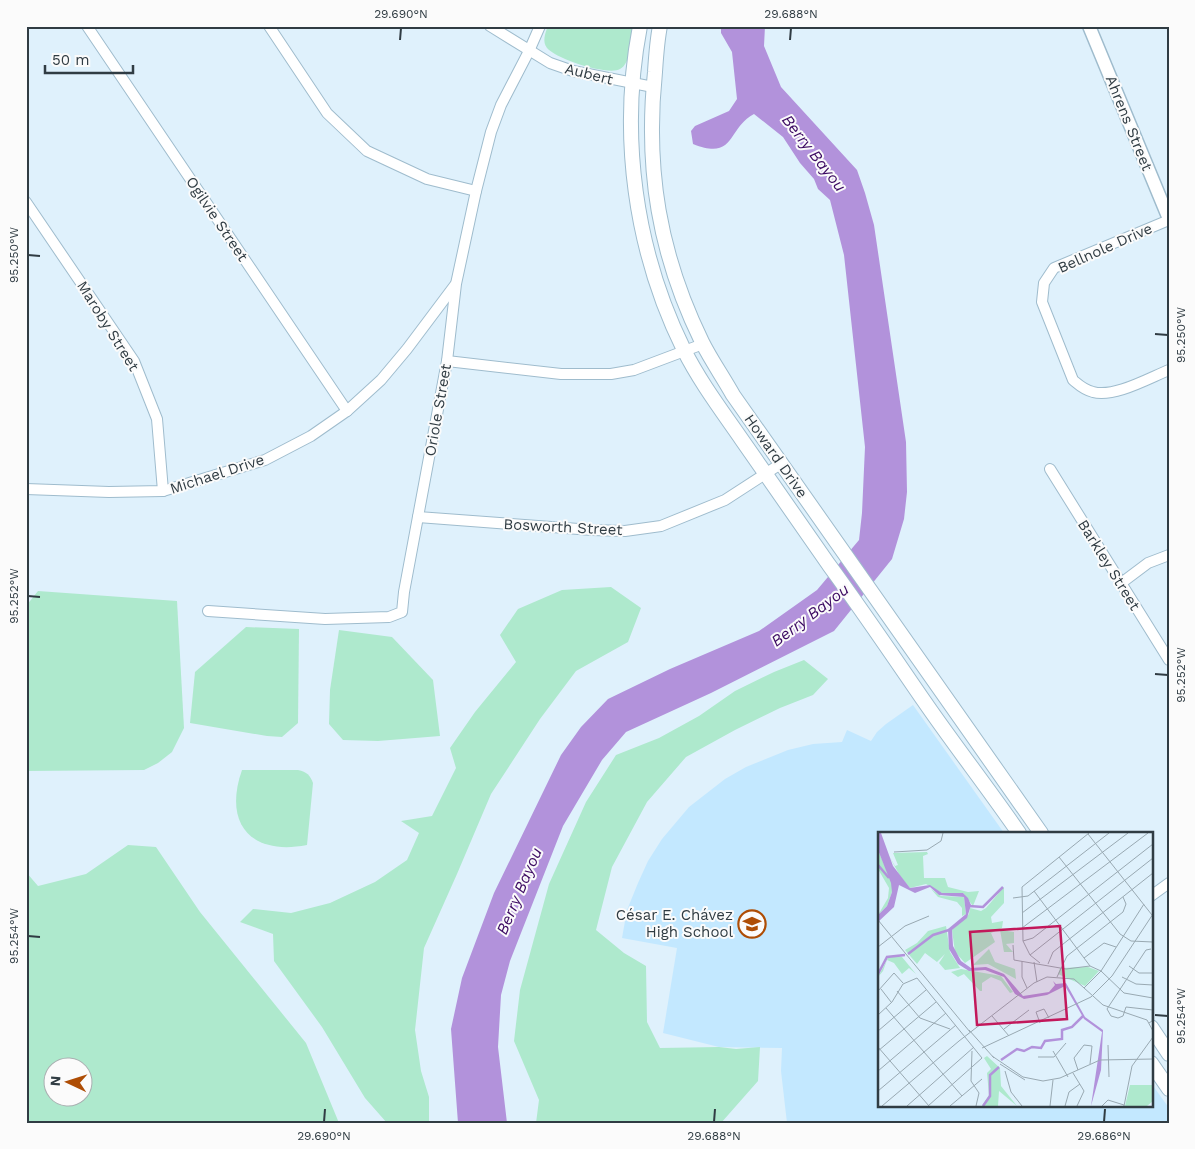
<svg xmlns="http://www.w3.org/2000/svg" width="1195" height="1149" font-family="'Work Sans',sans-serif">
  <rect width="100%" height="100%" fill="#dff1fc"/>
  <polygon fill="#c3e8ff" points="913,705 1004,833 879,833 879,1105 1151,1105 1151,1083 1169,1108 1169,1123 787,1123 781,1071 782,1048 719,1047 663,1033 677,948 622,938 627,910 638,883 648,861 662,839 689,807 725,779 746,767 788,750 813,744 842,742 847,730 871,741 877,732 886,724"/>
  <g fill="#aee9cd" fill-rule="evenodd">
    <path d="M548,26h86c-2,11 -3,38 -14,43 -12,7 -64,-10 -73,-21 -5,-6 -2,-15 1,-22z"/>
    <polygon points="611,587 641,608 628,642 576,671 540,719 491,794 457,874 424,948 415,1030 421,1071 429,1097 429,1123 387,1123 365,1098 322,1027 274,961 273,934 240,922 253,909 291,913 330,903 375,882 407,860 419,833 401,821 432,816 456,768 450,748 475,712 516,662 500,635 518,609 562,590"/>
    <polygon points="38,591 177,601 184,728 172,752 158,763 144,770 26,771 26,606"/>
    <polygon points="246,627 299,629 298,723 282,737 267,736 190,723 195,672"/>
    <polygon points="339,630 392,637 433,680 440,736 378,741 343,740 329,724 330,690"/>
    <polygon points="804,660 828,679 813,695 780,708 735,730 686,757 647,802 612,867 596,930 624,953 646,966 647,1022 660,1048 719,1047 736,1049 760,1047 758,1081 721,1123 536,1123 539,1100 514,1041 520,990 549,884 586,802 616,755 659,738 699,716 735,691 774,672"/>
    <path d="M242,770h56c9,2 12,5 15,13l-6,62c-56,11 -84,-21 -65,-75z"/>
    <path d="M128,845l28,2 44,65 106,131 33,80h-313v-251l12,14 48,-12zM82,1066v30h-30v-30z"/>
  </g>
  <path fill="#b292db" d="M721,26h44l-1,20 17,41 76,83 8,23 9,32 32,217 1,50 -3,27 -12,40 -58,72 -123,62 -85,39 -24,28 -39,66 -53,135 -9,34 -3,52 9,76h-49l-7,-94 11,-51 32,-85 67,-138 20,-28 27,-28 62,-30 89,-38 58,-41 42,-50 3,-27 3,-66 -21,-192 -14,-55 -12,-11 -4,-10 -14,-16 -17,-26 -29,-23c-27,14 -18,47 -61,30l-2,-13 4,-5 34,-15 8,-12 -5,-47 -11,-19z"/>
  <g fill="none" stroke-linecap="round" stroke-linejoin="round">
    <g stroke="#9fbccd" stroke-width="12">
      <g id="minor">
        <polyline points="87,26 347,411"/>
        <polyline points="269,26 327,113 367,151 427,179 476,191"/>
        <polyline points="490,26 550,63 573,71 653,87"/>
        <polyline points="26,202 134,361 157,419 163,491"/>
        <path d="M1169,220l-115,48 -10,15 -2,19 31,78c6,5 11,10 20,12 21,6 56,-14 76,-22"/>
        <polyline points="447,361 561,374 611,374 634,370 703,344"/>
        <polyline points="1050,469 1169,660"/>
        <polyline points="26,489 109,492 163,491 265,460 311,436 347,411 381,380 407,349 455,285"/>
        <polyline points="418,517 592,530 625,531 661,526 725,500 782,463"/>
        <polyline points="1120,584 1148,563 1169,555"/>
        <polyline points="208,611 325,619 389,617 402,612 404,592 447,361 456,284 476,191 491,132 501,105 529,51 540,26"/>
        <polyline points="1151,896 1169,883"/>
      </g>
    </g>
    <g stroke="#9fbccd" stroke-width="15">
      <polyline id="tertiary" points="1089,26 1169,219"/>
    </g>
    <g stroke="#9fbccd" stroke-width="16">
      <g id="secondary">
        <path d="M640,26c-21,109 -5,225 44,324 16,32 38,61 58,90 29,41 58,83 87,125 33,45 64,91 95,136 31,45 64,87 95,132"/>
        <path d="M660,26c-3,15 -4,31 -5,46 -10,97 4,182 47,270 9,18 21,35 31,53l308,438"/>
        <polyline points="1151,1027 1169,1054"/>
        <polyline points="1151,1063 1169,1089"/>
      </g>
    </g>
    <use href="#minor" stroke="#fff" stroke-width="10"/>
    <use href="#tertiary" stroke="#fff" stroke-width="12"/>
    <use href="#secondary" stroke="#fff" stroke-width="14"/>
  </g>
  <path fill="none" stroke="#303c43" stroke-width="2" d="M400,40l1,-12M790,40l1,-12M28,255l12,1M1155,334l13,1M28,596l12,1M1155,674l13,1M28,936l12,1M1155,1015l13,1M324,1122l1,-13M714,1122l1,-13M1104,1122l1,-13"/>
  <defs>
    <g id="school-ring" transform="scale(1.4375)"><circle r="9.5" fill="#fbfbfb" stroke="#ae4d05" stroke-width="1.5"/><path d="M0-5L7-2L0 1L-7-2ZM-4 1L0 2.5L4 1V4Q0 6-4 4Z" fill="#ae4d05"/></g>
  </defs>
  <g fill-rule="evenodd">
    <use href="#school-ring" x="752" y="924"/>
  </g>
  <g text-anchor="middle" dominant-baseline="central" stroke-width="4" stroke-linejoin="round" paint-order="stroke">
    <g font-size="15" fill="#303c43" stroke="#fbfbfb">
      <text transform="translate(589 74) rotate(14)">Aubert</text>
      <text transform="translate(1129 123) rotate(68)">Ahrens Street</text>
      <text transform="translate(217 219) rotate(56)">Ogilvie Street</text>
      <text transform="translate(1105 248) rotate(-24)">Bellnole Drive</text>
      <text transform="translate(108 326) rotate(58)">Maroby Street</text>
      <text transform="translate(438 410) rotate(-80)">Oriole Street</text>
      <text transform="translate(776 456) rotate(55)">Howard Drive</text>
      <text transform="translate(217 474) rotate(-18)">Michael Drive</text>
      <text transform="translate(563 527) rotate(3)">Bosworth Street</text>
      <text transform="translate(1109 565) rotate(58)">Barkley Street</text>
    </g>
    <g font-size="15" fill="#303c43" stroke="#fbfbfb" text-anchor="end">
      <text x="733" y="915">César E. Chávez<tspan x="733" dy="17">High School</tspan></text>
    </g>
    <g font-size="16" font-style="italic" fill="#3c0a62" stroke="#fbfbfb">
      <text transform="translate(814 153) rotate(52)">Berry Bayou</text>
      <text transform="translate(810 615) rotate(-37)">Berry Bayou</text>
      <text transform="translate(519 891) rotate(-67)">Berry Bayou</text>
    </g>
  </g>
  <g transform="translate(878 832)">
    <rect width="275" height="275" fill="#dff1fc"/>
    <path d="M0,18l14,33v9l-5,14 -9,9 10,-17 1,-10 -11,-19zM49,20l1,2 -5,2 1,22h21l3,9 20,5 11,-1 -6,15 -10,-13h-21l-16,-9 -16,4 -10,-12 -12,-22 7,12 3,-1 -5,-12zM126,55v16l-13,14 1,6 11,-2 -1,7 -11,5 4,9 -30,21 -10,-11 -3,-22 17,-16 1,-6 11,3 5,-3zM53,57l10,7 23,1 2,17 -4,2v-8l-5,-6 -19,-5zM68,94l4,26 10,16 -15,2 -6,-7 6,-9 -8,8 -12,-9 -8,11 -12,-14 12,-7 11,-12zM122,98l14,2v11l-8,1 7,8h-9zM111,117l6,13 20,7 1,10 -28,-15 -15,1zM19,124l5,1 14,17 -7,-6 -7,6 -8,-11 -7,-3 -4,11 -5,6 10,-19zM210,135l11,4 -14,15 -27,-12 2,-6zM83,137l40,7 12,16 -3,1 -9,-12 -10,-4 -9,6v8h-2l-16,-17 -6,3 -7,-5zM109,224l13,12 1,18 16,20 -18,-15 -1,15h-16l7,-11 -2,-22 4,-4 -7,-11zM252,253h23v16l-6,5h-22z" fill="#aee9cd"/>
    <path d="M0,1h3l12,33 17,22 20,-3 12,8h21l5,5 3,7 -4,13 -15,12 1,16 8,15 10,7 15,-1 18,7 19,22 26,-4 6,-7 -2,-4 3,3 10,-1 19,34 18,13 -2,40 -10,36 11,-74 -18,-13 -19,-33 -18,9 -23,4 -9,-5 -11,-17 -19,-7 -16,1 -11,-7 -9,-15 -1,-20 18,-15 -2,-17 -25,-2 -9,-8 -15,6 -16,-8 -5,22 -16,15v-7l9,-9 5,-14 -1,-9 -13,-33z" fill="#b292db"/>
    <path fill="none" stroke="#b292db" stroke-width="2.5" d="M0,33l11,13M91,74l14,1 20,-20M30,122l25,-19 16,-5M0,142l9,-17 18,-2M123,228l16,-11 7,2 8,-4 9,1 4,-7 17,-2v-9l10,-3 11,-11M105,274l7,-10v-21l9,-8"/>
    <path fill="none" stroke="#99a9b2" stroke-width="1" d="M210,2l64,81M16,20l33,-2 14,-9 2,-8M181,25l61,77 11,7 22,1M156,59l56,75M135,66l15,-2 81,-63M144,81l106,-80M0,88l92,112M144,96l126,-95M145,109l10,-3 120,-94M135,113l1,15 52,9 24,-3 11,5 23,22 29,5M0,115l27,-21 24,-10M273,117l-5,1 -39,59 4,7 7,2 5,-2 3,-9 27,3M152,123l123,-97M206,126l20,-15 12,4M144,129v16l5,11M156,130l3,20M162,131l-10,-8 -7,-14 -1,-54 67,-54M170,132l5,-12 100,-79M251,134l10,7h14M179,145l10,-21 56,-44 3,-8 -3,-7M244,145l14,7 17,1M206,156l17,-17 43,-67M3,157l10,13M0,159l16,-18 9,10M19,159l23,27 30,11M8,176l76,88M0,183l14,-13 11,-18 14,-6 65,80 -54,48M114,184l17,20M162,191l-4,-11 8,-3 5,9M271,191l3,-2 1,-79M126,197l25,-19M91,198l25,28M0,199l48,-41M230,213l1,32M0,215l51,59M104,216l109,-51 21,-21 41,-62M0,219l58,-49M94,219l-1,30 8,12 -3,13M175,219l15,26M114,224l31,21 20,4 17,-3 40,-18 53,-1M160,225h16l12,-14M122,232l25,16M200,238l-4,-12 10,-13 8,1 -2,18M0,239l68,-58M127,239l6,21 11,14M195,241l11,18 -7,15M0,259l78,-66M4,274l77,-65 75,-58 13,-6 27,2 29,26 44,15 6,11M29,274l67,-59M72,274l32,-27M172,274l3,-26M187,274l4,-14 11,-8M224,274l6,-6 16,5M246,274l8,-40 21,-29"/>
    <path fill="#c2185b" fill-opacity="0.15" stroke="#c2185b" stroke-width="2.5" d="M182,94l7,93 -90,6 -7,-93z"/>
    <rect width="275" height="275" fill="none" stroke="#303c43" stroke-width="2.5"/>
  </g>
  <rect width="1195" height="1149" fill="none" stroke="#fbfbfb" stroke-width="55"/>
  <g transform="translate(68 1082) rotate(274)"><circle r="24" fill="#fbfbfb" stroke="#aaafb1"/>
  <path d="M0-4L9 19L0 12L-9 19Z" fill="#ae4d05"/>
  <text y="-8" font-size="14" font-weight="bold" text-anchor="middle" fill="#303c43">N</text>
  </g>
  <path d="M45 65v8h88v-8" fill="none" stroke="#303c43" stroke-width="2.5"/>
  <text x="52" y="65" font-size="15" fill="#303c43" stroke="#fbfbfb" stroke-width="4" paint-order="stroke">50 m</text>
  <rect x="28" y="28" width="1140" height="1094" fill="none" stroke="#303c43" stroke-width="2"/>
  <g font-size="12" text-anchor="middle" fill="#303c43">
    <text x="401" y="18">29.690°N</text>
    <text x="791" y="18">29.688°N</text>
    <text transform="translate(14 255) rotate(-90)" y="4">95.250°W</text>
    <text transform="translate(1181 335) rotate(-90)" y="4">95.250°W</text>
    <text transform="translate(14 596) rotate(-90)" y="4">95.252°W</text>
    <text transform="translate(1181 675) rotate(-90)" y="4">95.252°W</text>
    <text transform="translate(14 936) rotate(-90)" y="4">95.254°W</text>
    <text transform="translate(1181 1016) rotate(-90)" y="4">95.254°W</text>
    <text x="324" y="1140">29.690°N</text>
    <text x="714" y="1140">29.688°N</text>
    <text x="1104" y="1140">29.686°N</text>
  </g>
</svg>
